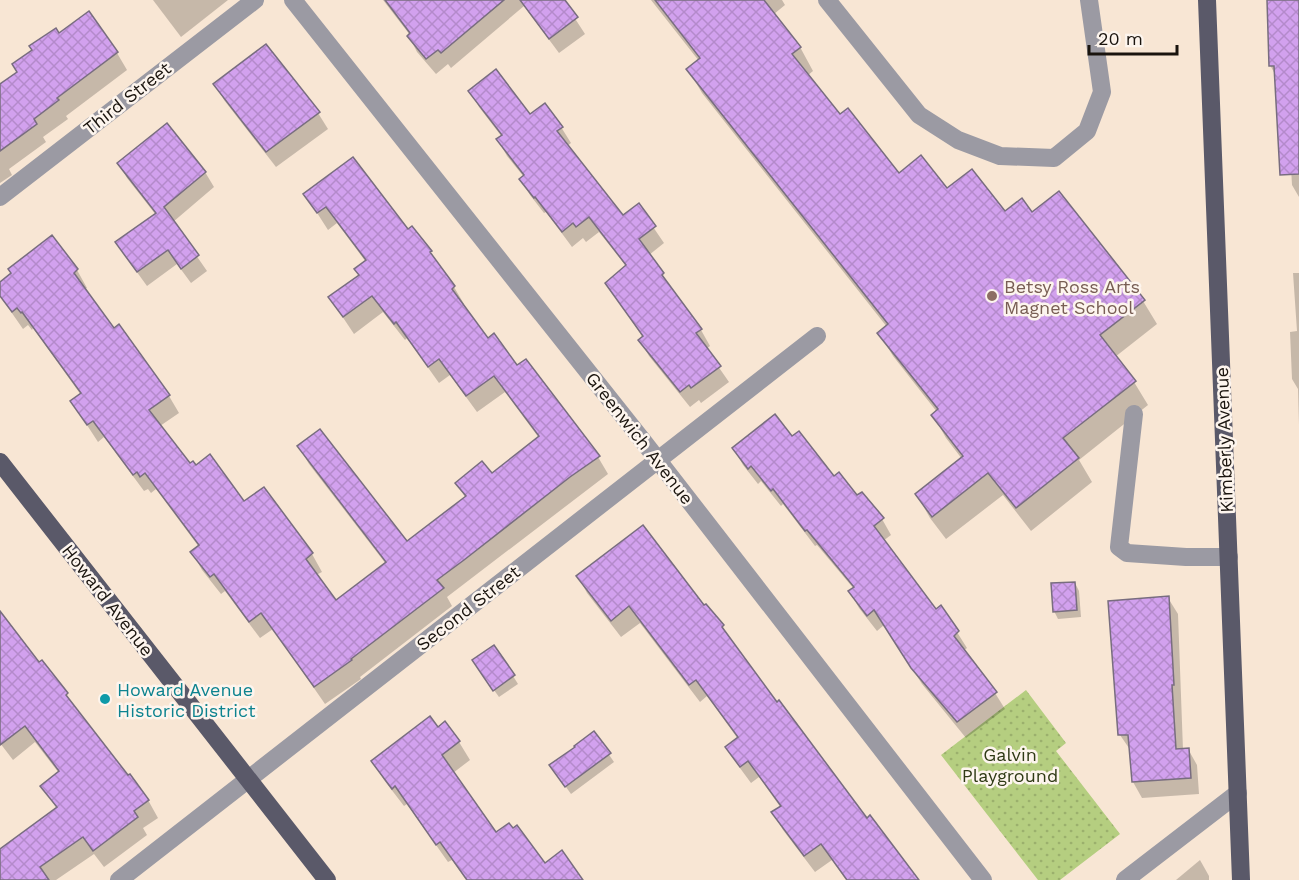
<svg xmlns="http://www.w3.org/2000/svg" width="1299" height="880" font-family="'Work Sans',sans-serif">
  <defs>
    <pattern id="park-dots" width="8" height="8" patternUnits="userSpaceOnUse" patternTransform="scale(1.5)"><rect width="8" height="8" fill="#b5ce80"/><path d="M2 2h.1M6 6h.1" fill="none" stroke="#9bb06d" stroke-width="1.8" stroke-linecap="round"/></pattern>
    <pattern id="building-cross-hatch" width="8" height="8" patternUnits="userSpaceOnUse" patternTransform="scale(1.5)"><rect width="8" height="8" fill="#d2a1ee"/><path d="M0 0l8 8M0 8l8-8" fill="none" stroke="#b48acb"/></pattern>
  </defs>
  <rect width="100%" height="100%" fill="#f8e6d4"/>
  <polygon fill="url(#park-dots)" points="1026,690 1066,743 1056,751 1120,834 1060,880 1038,880 941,755"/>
  <g fill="#0003">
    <polygon points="153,0 228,0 181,37"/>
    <polygon points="383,0 563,0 585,34 559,53 524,6 451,68 448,64 436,74 417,52 409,36 410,35"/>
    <polygon points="651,0 782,0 785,5 774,14 800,47 813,71 807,76 840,117 899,175 947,190 1005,213 1032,214 1143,301 1157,324 1115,357 1134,382 1148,405 1079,460 1092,482 1031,531 1003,495 946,539 930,518 917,495 962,459 946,438 933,415 937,412 893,356 879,333 887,327 702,93 688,69 699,61"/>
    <polygon points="1268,0 1299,0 1299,218 1299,197 1292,185 1290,150 1276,76 1270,65"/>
    <polygon points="59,35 117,53 127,70 66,116 68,119 43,137 46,142 9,169 12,175 0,183 0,86 18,73"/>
    <polygon points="215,84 318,113 328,129 276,167 224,100"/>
    <polygon points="470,91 561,127 571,143 567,146 623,217 638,205 664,243 649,255 672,291 701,330 710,346 706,349 729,382 701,403 699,400 690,407 649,356 640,340 643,338 607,283 626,266 599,232 586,242 583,238 572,247 546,212 544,213 530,195 521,179 524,177 507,156 498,140 502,137 479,107"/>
    <polygon points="119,163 205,172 214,187 173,222 207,271 191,283 177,264 147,286 126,257 117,242 156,215 127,178"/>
    <polygon points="305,194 408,231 412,228 454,287 464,304 462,305 487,340 517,367 598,457 608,474 447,597 452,606 360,677 361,679 325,704 273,629 260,638 225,591 221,594 202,570 192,552 199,547 156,489 151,493 148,489 144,491 104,437 98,442 72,402 81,395 33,328 32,330 28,325 23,329 0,296 0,284 77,270 87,288 84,289 114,330 119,326 169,396 179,413 160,426 190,465 244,504 263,489 312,554 322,572 316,575 336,603 386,564 309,464 299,447 407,543 466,499 457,483 492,476 539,438 505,392 477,412 450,375 439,383 407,338 405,340 383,312 354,334 330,298 360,276 366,262 337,223 328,230"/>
    <polygon points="1293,273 1299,273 1299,425 1298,389 1292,379 1290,332 1297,331"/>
    <polygon points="792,438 834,478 882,519 891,535 883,541 936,611 941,607 967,648 963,651 995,693 1005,709 966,738 922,684 884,625 877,631 859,608 850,592 854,589 817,545 815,546 783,504 781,506 761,481 758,484 743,465 734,449"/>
    <polygon points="578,576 704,607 722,626 732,643 867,820 918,880 846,880 832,860 815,872 783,830 773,813 781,808 759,777 751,783 737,764 727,747 738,739 707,696 700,702 640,623 621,637 587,593"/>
    <polygon points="1075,583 1079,591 1081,617 1058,619 1054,611"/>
    <polygon points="1168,598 1178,614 1183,750 1188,749 1197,765 1199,794 1142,798 1133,782 1131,751 1120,735"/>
    <polygon points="0,614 39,664 66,694 77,712 148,800 158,818 143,828 147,835 104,867 94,854 56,880 0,880 0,851 57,809 42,786 59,773 35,742 13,760 0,743"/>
    <polygon points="478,668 513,676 518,684 499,697"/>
    <polygon points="445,724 459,742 470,760 453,773 496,834 544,865 582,880 466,880 452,860 448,862 407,804 404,806 384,780 373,762 438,729"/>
    <polygon points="594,733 614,762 571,794 556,773"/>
    <polygon points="1200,860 1209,876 1209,880 1176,880"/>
  </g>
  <g fill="url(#building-cross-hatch)" stroke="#786d7f" stroke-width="1.5">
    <polygon points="385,0 504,0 441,53 438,50 426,59 407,36 410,33"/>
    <polygon points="520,0 565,0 578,17 549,39"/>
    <polygon points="655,0 764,0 801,47 792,54 840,114 848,108 899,173 921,155 947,188 972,169 1005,211 1022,198 1032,212 1059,191 1145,300 1100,335 1136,381 1063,438 1079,458 1016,508 988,473 932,517 915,494 963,456 931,415 938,409 877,333 888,324 686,69 700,58"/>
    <polygon points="1267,0 1299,0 1299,174 1280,175 1274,66 1269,66"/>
    <polygon points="89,11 118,52 57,98 59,100 34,119 37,124 0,151 0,84 17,72 12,64 32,50 29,46 56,28 59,33"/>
    <polygon points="266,44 320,112 266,152 213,84"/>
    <polygon points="496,69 530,114 545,103 563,127 557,131 623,215 639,203 656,226 639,239 664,273 662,275 702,329 696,333 721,366 691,388 689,385 680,392 638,340 643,336 605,283 626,265 589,217 576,227 573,223 562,232 535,197 534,198 519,179 524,175 496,139 502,135 468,91"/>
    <polygon points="167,123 206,172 164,207 199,255 181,269 168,250 137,272 115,242 156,213 117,163"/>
    <polygon points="353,157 408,229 412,226 432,251 430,252 455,286 452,289 488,338 494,333 517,365 526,359 600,456 570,477 464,560 437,580 444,588 351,659 352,660 314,687 261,613 249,622 214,574 210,577 190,552 199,545 145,473 140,477 137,472 133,475 93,421 87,425 70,401 81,393 22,312 21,313 17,308 12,312 0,296 0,282 11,273 8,269 52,235 78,269 74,273 114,328 119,324 170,395 149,410 190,463 193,461 196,465 210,454 244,501 264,487 313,553 306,559 336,600 386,562 297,446 320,429 407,541 466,496 455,483 482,461 492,473 539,436 494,376 466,396 439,359 428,367 396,322 394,324 372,296 343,317 328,297 359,275 354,269 366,260 326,207 317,213 303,194"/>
    <polygon points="775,414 792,436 799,431 834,476 839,472 857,495 862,492 884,518 874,526 936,609 941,605 959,631 954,636 997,692 957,722 911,668 874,610 867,616 848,591 854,587 807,530 805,531 773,489 771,491 751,466 748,469 732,448"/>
    <polygon points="643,525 704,605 706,604 724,625 722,627 777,702 779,700 867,818 870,815 919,880 847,880 821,844 804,856 771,812 781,806 748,761 740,767 725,747 738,737 696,680 689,685 629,606 611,621 576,576"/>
    <polygon points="1075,582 1077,610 1053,612 1051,583"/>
    <polygon points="1169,596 1174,685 1172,685 1176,749 1189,748 1191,778 1132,782 1128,735 1118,735 1108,601"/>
    <polygon points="0,611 39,662 42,660 68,693 66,695 128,775 130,774 149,800 134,811 138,817 93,851 83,837 40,867 49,880 0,880 0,849 57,807 40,786 59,771 25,726 0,745"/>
    <polygon points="494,645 515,675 493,691 472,660"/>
    <polygon points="430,716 438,727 445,721 460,741 442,755 496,832 509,823 513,828 517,825 545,863 562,850 583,880 467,880 440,842 436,845 395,786 392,789 371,761"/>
    <polygon points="594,731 611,753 565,787 549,765 575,747 574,746"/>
  </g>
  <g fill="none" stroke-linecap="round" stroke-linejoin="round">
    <g stroke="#9b9aa3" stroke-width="18">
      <polyline points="293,0 643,441 983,880"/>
      <polyline points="827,0 919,115 958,140 1000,156 1054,158 1087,131 1102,92 1089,0"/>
      <polyline points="0,197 255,0"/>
      <polyline points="1134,414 1119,547 1127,553 1186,557 1229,557"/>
      <polyline points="119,880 817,336"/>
      <polyline points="1125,880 1238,793"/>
    </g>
    <g stroke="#5a5969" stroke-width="18">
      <polyline points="1207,0 1241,880"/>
      <polyline points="0,462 327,880"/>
    </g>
  </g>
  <circle fill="#8d6e63" stroke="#fdf5ee" stroke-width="2" cx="992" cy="296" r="6"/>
  <circle fill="#0f9aa8" stroke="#fdf5ee" stroke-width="2" cx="105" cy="699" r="6"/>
  <g text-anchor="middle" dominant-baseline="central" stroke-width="5" stroke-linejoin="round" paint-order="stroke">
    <g font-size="18" fill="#1a140e" stroke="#fdf5ee">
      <text transform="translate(127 98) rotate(-38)">Third Street</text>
      <text transform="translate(640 438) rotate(52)">Greenwich Avenue</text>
      <text transform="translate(1224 440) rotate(-92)">Kimberly Avenue</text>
      <text transform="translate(108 600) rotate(52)">Howard Avenue</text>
      <text transform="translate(468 608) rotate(-38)">Second Street</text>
    </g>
    <g font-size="18" fill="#785e54" stroke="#fdf5ee" text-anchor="start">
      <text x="1004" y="286">Betsy Ross Arts<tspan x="1004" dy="21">Magnet School</tspan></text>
    </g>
    <g font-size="18" fill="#0d838f" stroke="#fdf5ee" text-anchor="start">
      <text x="117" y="689">Howard Avenue<tspan x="117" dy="21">Historic District</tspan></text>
    </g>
    <g font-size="18" fill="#2f3a15" stroke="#fdf5ee">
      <text x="1010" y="754">Galvin<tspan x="1010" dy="21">Playground</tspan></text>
    </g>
  </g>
  <path d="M1089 45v9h88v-9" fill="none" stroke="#1a140e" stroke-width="3"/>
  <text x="1098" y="45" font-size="18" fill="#1a140e" stroke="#fdf5ee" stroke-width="4.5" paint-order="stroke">20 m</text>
</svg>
